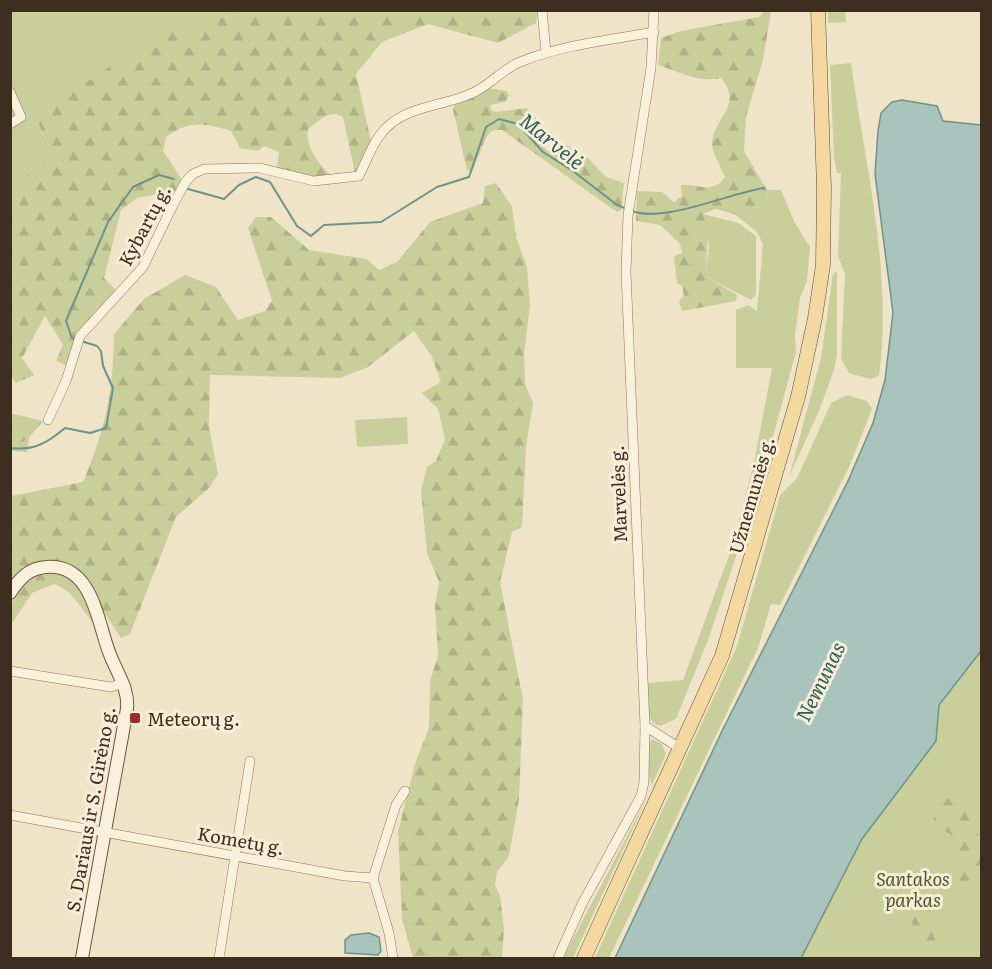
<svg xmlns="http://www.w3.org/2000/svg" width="992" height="969" font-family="Literata,serif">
  <defs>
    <pattern id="forest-firs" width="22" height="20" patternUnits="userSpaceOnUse" patternTransform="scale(1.5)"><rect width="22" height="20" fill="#c9cf9b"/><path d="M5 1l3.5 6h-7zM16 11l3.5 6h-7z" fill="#aeb285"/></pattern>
  </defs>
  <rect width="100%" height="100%" fill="#f0e4c8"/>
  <g fill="#c9cf9b">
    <polygon points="11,11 256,11 212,19 37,121 53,155 33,167 19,187 11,207"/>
    <polygon points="828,11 845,11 846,22 828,23"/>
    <path d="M851,63c14,103 42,209 28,313l-9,3 -21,-6 -8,-15 4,-84 -7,-18 3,-83h-4l-3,-14 -4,-94z"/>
    <path d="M767,190h14l13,31 16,26 -3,34 -7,17 -5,37 1,17 -37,136 -51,152 -32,79 -16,7c-18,-6 -13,-27 -13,-43l36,-3 48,-130 23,-87 18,-95h-36v-58l12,-5 9,6 6,-67 -6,-12 -23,-18 32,-9z"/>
    <polygon points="702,214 738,223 756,236 756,294 751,300 710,279 706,271 709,246"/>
    <polygon points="837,272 837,355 834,370 819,411 789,477 821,358 833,273"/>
    <polygon points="847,395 867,401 872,409 850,465 780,605 771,604 758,648 609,958 595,958 737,646 780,495 797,478 831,403"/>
    <polygon points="407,417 408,444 357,447 355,420"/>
    <polygon points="29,436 27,452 11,451 11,444 23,443"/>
    <polygon points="981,651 981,958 801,958 862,839 935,741 939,705"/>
    <polygon points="652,739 662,744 666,754 652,785 649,777 649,744"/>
    <polygon points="648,796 573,958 563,958"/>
  </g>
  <g fill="url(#forest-firs)">
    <path d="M256,11h281l-1,12 -38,20 -70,-19 -46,18 -26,32 15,67 -13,30 -3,2 -12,-56c-13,-9 -24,4 -35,12 -3,18 11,36 24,47l-15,2 -40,-10 2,-16 -15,-6 -6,5 -18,-3 -9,-17c-29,-8 -40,-11 -65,6l-3,14 20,30 -8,10 -38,7 -16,12 -17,68 12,12 -34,37 -14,39 -12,-5 7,-16 -18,-29 -23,42 12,17 -18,8 -6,-7v-169l9,-20 14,-20 20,-12 -16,-34 8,-12 112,-73 55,-17z"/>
    <path d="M764,11h7l-8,49 -17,57 -2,34 23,39 -1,15 -32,9 -19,-5 -12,5 5,16 -2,41 4,8 27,16 -1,6 -54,10 -3,-9 5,-7 -2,-10 -5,-1 -3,-28 8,-3 -2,-9 -20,-19 -24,-4 1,-30 25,1 12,10 8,-6 -1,-11c16,-2 31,11 44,-8 -4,-10 -14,-26 -13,-35 4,-27 31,-36 9,-64 -22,5 -42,-6 -63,-13l3,-27 20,-7 78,-14z"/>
    <path d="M488,88l19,3 2,5 -4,6 -15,3 1,5 5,2 30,-4c13,9 21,26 19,41l7,5 15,-9 21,13 18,19 18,6 -3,27 -4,2 -6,-4 -109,-78h-9l-7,7 -14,35 -5,-2 -14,-60 3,-7z"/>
    <path d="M496,183l16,23 4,31 11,30 3,38 -6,49 1,30 8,19 -7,44 -4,80 -10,5 -12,50 23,118 -4,100 -10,56 -12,16 -2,13 5,11 4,33 -2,29h-89l-11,-39 -4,-87 17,-68 14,-36 1,-47 8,-25 -3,-50 4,-24 -12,-29 -6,-62 6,-24 9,-6 9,-22 -7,-30 -16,-16 19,-11 -9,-25 -18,-26 -46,36 -28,11 -130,-3 -1,52 9,47 -9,14 -33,29 -46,117 -9,4 -45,-68c-29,-2 -49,-12 -65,15v-89l72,-14c23,-55 30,-89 31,-148l30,-35 41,-24 31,12 22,33 27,-9 7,-10 -24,-73 8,-11h15l38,33 58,9 12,11 18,-8 33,-40 53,-19 2,-17z"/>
    <path d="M11,414h2l30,7c-9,10 -18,26 -32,23z"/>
    <path d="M38,572c47,1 42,13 57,52 -15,-15 -20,-32 -41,-40l-22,9 -21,32c-1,-29 3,-36 27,-53z"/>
    <path d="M952,798l13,10 16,32v38c-37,23 -26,-24 -30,-43l-17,-12c-1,-14 4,-22 18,-25z"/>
    <path d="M928,885l4,2 -2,16 7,55h-15c-5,-21 -24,-62 6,-73z"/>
  </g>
  <g fill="#a9c4bc" stroke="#6f938a" stroke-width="1.5">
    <polygon points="902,100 937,106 943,121 981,125 981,651 939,705 936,741 862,839 801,958 615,958 722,731 848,481 873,423 885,380 893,313 875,174 878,131 881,113 892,102"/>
    <polygon points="369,933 379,937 381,951 378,955 345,953 345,940 351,935"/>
  </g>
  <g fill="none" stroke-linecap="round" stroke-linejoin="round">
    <g stroke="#6f938a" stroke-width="2">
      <polyline points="188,189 224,199 239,185 256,177 270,182 297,226 311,236 324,225 381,222 437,187 469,177 486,127 499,119 518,124 543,152 573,171 617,205 627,209"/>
      <path d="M632,211c32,12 98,-18 132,-23"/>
      <polyline points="75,339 72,338 66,321 108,222 133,187 159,175 174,179"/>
      <path d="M10,448c24,3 37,-5 55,-20l25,5 16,-5 7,-40 -10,-22 -2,-15 -4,-5 -16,-5"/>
    </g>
    <g stroke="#8d765c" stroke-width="10">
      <g id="street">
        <polyline points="542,10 546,52"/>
        <polyline points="10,92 21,117 10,124"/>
        <path d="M48,420l18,-39 14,-45 63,-69 29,-60 14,-26 7,-7 11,-5 56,-1 54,13 45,-5c8,-16 14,-35 27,-48 21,-22 58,-22 84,-34 19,-7 32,-25 50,-32 42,-17 89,-22 134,-30"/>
        <polyline points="10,671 111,687 124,683"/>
        <polyline points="645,726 681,749"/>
        <polyline points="10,815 345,876 373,878"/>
        <polyline points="219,958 250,761"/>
        <polyline points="393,958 389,933 373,878 396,805 405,791"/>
        <polyline points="558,958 582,904 641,796 644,782 645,726 626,272 628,215 651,68 654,10"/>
      </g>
    </g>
    <g stroke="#6f573f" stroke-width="14">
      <path id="secondary" d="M10,593c9,-14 19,-25 36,-26 46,-4 51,53 63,85 7,20 20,35 18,57l-45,249"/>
    </g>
    <g stroke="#5b4430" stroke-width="15">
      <polyline id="primary" points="584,958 722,656 798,397 815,318 823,265 824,188 818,10"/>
    </g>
    <use href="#street" stroke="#faf1dc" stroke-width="9"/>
    <use href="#secondary" stroke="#faf1dc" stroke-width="12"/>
    <use href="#primary" stroke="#f3d9a0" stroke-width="14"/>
  </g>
  <rect fill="#9e2a2b" stroke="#f7eed8" stroke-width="2" x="129" y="712" width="12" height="12" rx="3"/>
  <g text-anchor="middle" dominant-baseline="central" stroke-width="6" stroke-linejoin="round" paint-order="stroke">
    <g font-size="18" fill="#3d2e20" stroke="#f7eed8">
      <text transform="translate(144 225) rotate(-62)">Kybartų g.</text>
      <text transform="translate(618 494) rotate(-92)">Marvelės g.</text>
      <text transform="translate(751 495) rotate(-74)">Užnemunės g.</text>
      <text transform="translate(90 809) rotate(-80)">S. Dariaus ir S. Girėno g.</text>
      <text transform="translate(241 840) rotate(10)">Kometų g.</text>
    </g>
    <g font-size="18" fill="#3d2e20" stroke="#f7eed8" text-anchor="start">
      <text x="147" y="718">Meteorų g.</text>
    </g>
    <g font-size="18" font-style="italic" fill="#4d5a26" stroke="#f7eed8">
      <text x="913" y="878">Santakos<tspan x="913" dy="21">parkas</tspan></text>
    </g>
    <g font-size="20" font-style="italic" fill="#2f5d5a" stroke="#f7eed8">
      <text transform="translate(553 140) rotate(39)">Marvelė</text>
      <text transform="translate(819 681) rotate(-64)">Nemunas</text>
    </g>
  </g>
  <rect width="992" height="969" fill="none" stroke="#3d2e20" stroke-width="24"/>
</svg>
